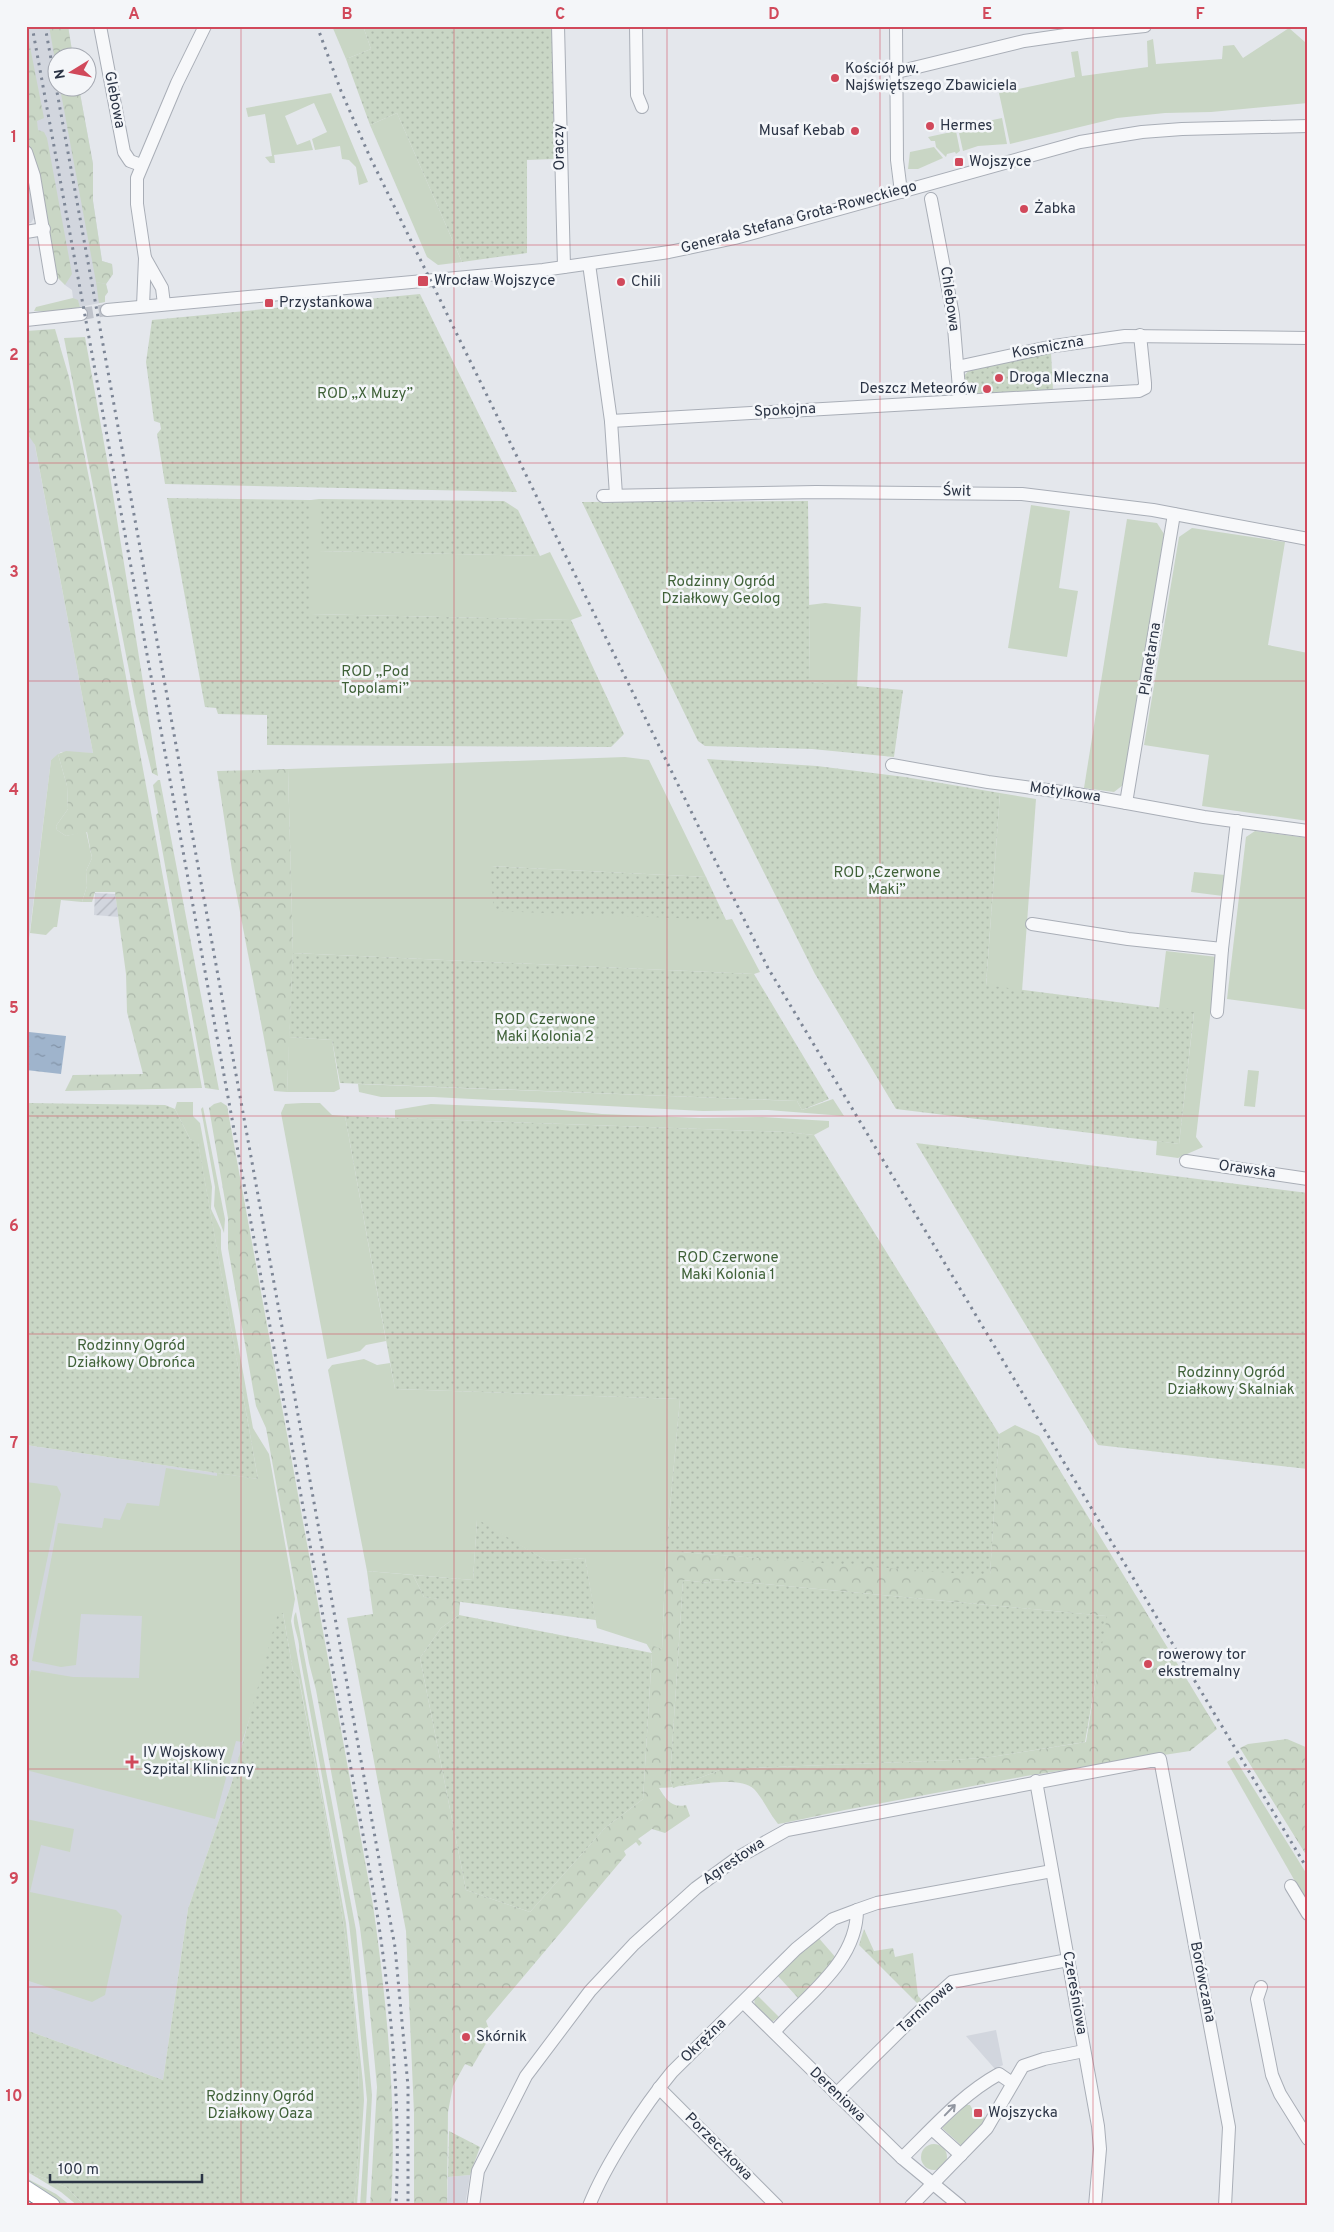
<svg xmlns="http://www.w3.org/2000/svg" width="1334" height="2232" font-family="Overpass,sans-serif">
  <defs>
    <pattern id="industrial-furrows" width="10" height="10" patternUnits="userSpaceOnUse" patternTransform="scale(1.25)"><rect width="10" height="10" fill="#d2d6de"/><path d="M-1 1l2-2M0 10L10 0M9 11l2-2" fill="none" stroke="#b4b8c0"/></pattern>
    <pattern id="forest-crowns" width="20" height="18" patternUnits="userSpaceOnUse" patternTransform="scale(1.25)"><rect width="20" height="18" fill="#c9d6c5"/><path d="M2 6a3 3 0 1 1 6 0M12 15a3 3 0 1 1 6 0" fill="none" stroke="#adb8ab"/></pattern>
    <pattern id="garden-dots" width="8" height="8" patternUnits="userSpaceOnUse" patternTransform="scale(1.25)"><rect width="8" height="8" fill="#c9d6c5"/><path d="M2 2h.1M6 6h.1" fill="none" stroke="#adb8ab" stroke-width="1.8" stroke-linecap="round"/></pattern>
    <pattern id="water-ripples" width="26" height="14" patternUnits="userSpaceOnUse" patternTransform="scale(1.25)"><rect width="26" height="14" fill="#9fb4cc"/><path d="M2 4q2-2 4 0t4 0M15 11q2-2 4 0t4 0" fill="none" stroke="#8293a7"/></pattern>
  </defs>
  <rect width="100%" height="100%" fill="#e4e7ec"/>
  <g fill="#d2d6de">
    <polygon points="26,26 68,26 73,57 58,58 58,88 79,88 93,164 93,201 102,261 112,264 113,274 106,284 108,292 105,296 105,302 80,307 78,301 73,298 72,290 65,285 38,175 26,143"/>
    <polygon points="26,161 37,213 31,223 26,224"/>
    <polygon points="26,398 93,753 61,752 51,760 26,962"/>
    <polygon points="26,1445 272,1481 288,1575 232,1782 188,1909 163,2080 26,2030"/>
    <polygon points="996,2030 1003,2065 995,2069 966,2036"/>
    <polygon points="470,2175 465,2206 447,2206 448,2177"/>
  </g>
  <polygon fill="url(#industrial-furrows)" points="95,893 115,894 119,917 94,915"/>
  <g fill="#c9d6c5">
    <polygon points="332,26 363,26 371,49 346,59"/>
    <polygon points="1289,28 1305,42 1308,64 1308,103 1211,112 1165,113 1117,118 1010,144 999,93 1075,77 1071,52 1078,51 1082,76 1148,67 1147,41 1153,39 1156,64 1222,59 1223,46 1234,45 1243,58"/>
    <polygon points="331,93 368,182 359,185 356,167 349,160 342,159 340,146 315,150 312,139 327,132 314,103 285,116 297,145 310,140 313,150 274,155 275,163 270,163 265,157 272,156 265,114 248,117 246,108"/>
    <polygon points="397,113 462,262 438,265 427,257 370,125"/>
    <polygon points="1002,118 1007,144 978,146 963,151 959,133 983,127 983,122"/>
    <polygon points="956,131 960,151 956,154 955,152 947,154 946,157 936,147 935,141 931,141 928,137"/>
    <polygon points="934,147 943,158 918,169 908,169 910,152"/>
    <polygon points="96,282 106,284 108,292 105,296 105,302 99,303"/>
    <polygon points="73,298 78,300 80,307 60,312 34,311 36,307"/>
    <polygon points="319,499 319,551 540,556 550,552 582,616 571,620 311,614 311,500"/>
    <polygon points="1031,505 1070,511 1059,588 1078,591 1067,657 1008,648"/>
    <polygon points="1127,519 1157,523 1164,534 1123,785 1114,792 1084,788"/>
    <polygon points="1192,528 1285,542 1268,645 1308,653 1308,821 1202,806 1209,755 1144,745 1179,537"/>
    <polygon points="825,603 861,607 857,687 810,682 809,605"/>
    <polygon points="58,754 67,786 68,809 56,826 57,830 66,836 86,831 92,858 86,871 87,886 82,902 61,900 57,927 54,927 46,935 30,933 51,760"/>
    <polygon points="625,757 649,760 706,877 490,866 726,920 732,919 760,972 754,974 293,953 288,769"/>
    <polygon points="1000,793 1036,799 1022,991 986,986"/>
    <polygon points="1255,831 1308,838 1308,1010 1227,999 1246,837"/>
    <polygon points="1194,872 1225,875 1223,896 1191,892"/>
    <polygon points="1166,951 1217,957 1196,1137 1203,1147 1178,1158 1156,1155 1157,1141 1179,1144 1194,1013 1159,1008"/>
    <polygon points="289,1037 332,1040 340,1089 334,1092 287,1092"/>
    <polygon points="1248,1070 1259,1071 1255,1107 1244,1106"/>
    <polygon points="358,1084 797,1101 802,1110 833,1099 844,1116 768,1110 703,1111 434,1097 381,1097 359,1092"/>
    <path d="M177,1102h16v14l7,7 12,64 -1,22 10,21v19l32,179 16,26 26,145 -4,22 55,302 17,160 1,17 -7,106h-3c20,-177 -23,-355 -55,-528l-6,-7 -10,-58 -41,129 -6,-1 -21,78 -189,-49v-81l5,-19 42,7 66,1 3,-62 -61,-2 -5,51 -15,2 -29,-6 26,-138 44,5 2,-10 16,2 7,-17 32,3 7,-38 51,8v-3l41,6 -60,-336 -8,-4 -15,-30z"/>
    <polygon points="302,1103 320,1103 332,1115 345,1116 386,1341 366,1345 360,1351 327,1359 281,1113 285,1104"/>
    <polygon points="431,1104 552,1109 602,1114 700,1118 762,1117 829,1121 829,1127 814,1135 787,1132 395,1118 395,1110"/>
    <polygon points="203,1107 225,1219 224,1233 214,1206 215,1187 201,1109"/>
    <polygon points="364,1359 377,1365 390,1363 395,1389 680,1399 666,1551 662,1649 597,1628 585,1558 547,1561 477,1520 473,1580 367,1571 328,1370 332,1365"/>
    <polygon points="26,1482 57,1486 61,1494 26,1659"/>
    <path d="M296,1612l60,318 16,165 -6,111h-6l7,-106 -12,-124 -6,-53 -50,-272c2,-13 -10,-29 -3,-39z"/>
    <polygon points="1234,1757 1308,1876 1308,1904 1227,1762"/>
    <polygon points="26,1819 74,1829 70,1852 41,1845 30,1892 116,1910 122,1916 105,1995 92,2002 26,1980"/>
    <polygon points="757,1995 779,2017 772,2022 755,2006 754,1998"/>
    <polygon points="966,2105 970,2105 974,2112 977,2109 986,2119 986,2123 962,2146 942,2128"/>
    <circle cx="934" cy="2157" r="13"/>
    <polygon points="26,2171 66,2187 85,2206 78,2206 61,2192"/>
    <polygon points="26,2178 56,2194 71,2206 63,2206 26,2181"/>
  </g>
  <g fill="url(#forest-crowns)" fill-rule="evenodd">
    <polygon points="26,26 44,118 37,121 38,130 44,132 47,138 72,274 65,285 56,276 38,175 26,143"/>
    <polygon points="49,26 68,26 73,57 58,58 57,71"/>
    <polygon points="60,88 79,88 93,164 93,201 102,261 112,264 113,274 106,284 96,282"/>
    <polygon points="55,329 69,377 91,488 202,1088 65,1091 73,1075 143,1074 127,1012 126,974 115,892 95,892 92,902 82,902 87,886 86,871 92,858 87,832 66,836 57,830 56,826 68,809 67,786 58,754 66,751 93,753 35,445 26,432 26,331"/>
    <polygon points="85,337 111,482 158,776 152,773 136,706 64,338"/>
    <polygon points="288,769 293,953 287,1092 274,1091 232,870 217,771"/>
    <polygon points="158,780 160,780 219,1090 205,1088 156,815 158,813 153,785"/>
    <path d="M221,1102l6,4 146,799c14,99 24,200 18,301h-21l7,-119 -9,-95 -8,-64 -44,-238 -7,-27 -43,-235 -10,-22 -28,-158v-30l-19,-110 5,-4z"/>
    <path d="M1015,1425l24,11 178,293 -27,22 -164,25 -181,34 -61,13 -6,1c-9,-11 -14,-24 -24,-35 -15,-15 -73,-1 -95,-1 6,10 13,21 27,17l4,11 -25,17 -13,-4 -14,10 4,4 -3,3 -3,-4 -12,9 2,4 -140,166 5,14 -19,32 -7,-3 -12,22 -5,26 -1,94h-33v-93l-8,-182 -59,-313 26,-4 -6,-43 46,4 11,22 36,4 -1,14 -18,13 -21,30 46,232 64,22 75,-84 38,-29 9,-146 -6,-10 16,6 4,-98 324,24 9,-141zM711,1579l395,37 -20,126 -95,15 -37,3 -231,9 -50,19 -3,-9 13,-199 26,3z"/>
    <polygon points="1287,1739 1308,1748 1308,1858 1240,1748 1248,1744"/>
    <polygon points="864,1929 874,1951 893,1948 895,1957 913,1953 918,1996 921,1999 918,2004 859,1945"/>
    <polygon points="817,1936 837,1959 798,1998 777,1975"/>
  </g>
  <g fill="url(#garden-dots)">
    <polygon points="363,26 552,26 554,159 527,160 527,253 462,262 397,113 370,125 346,59 371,49"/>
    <polygon points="420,294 517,492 165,484 157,434 161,429 160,423 154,421 146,362 152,320"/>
    <polygon points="1051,352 1053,390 968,395 964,391 963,377 970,369"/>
    <polygon points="167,498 311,500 311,614 571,620 624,734 611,747 267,745 267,715 218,714 216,708 205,707"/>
    <polygon points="319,499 504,501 518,510 540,556 319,551"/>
    <polygon points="808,501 810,682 903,690 894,757 812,749 705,746 698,741 582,502"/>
    <polygon points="707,759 817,766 905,777 1000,793 986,985 1194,1012 1179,1144 896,1109 815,974"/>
    <polygon points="490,866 706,877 726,920 494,911"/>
    <polygon points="293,953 754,974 829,1099 802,1110 797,1101 340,1083 332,1040 289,1037"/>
    <polygon points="26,1103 165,1105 175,1109 190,1139 198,1142 258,1479 26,1445"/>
    <polygon points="345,1116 787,1132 814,1135 999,1434 990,1576 666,1551 680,1399 395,1389"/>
    <polygon points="916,1143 1308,1193 1308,1469 1098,1445"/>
    <polygon points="477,1519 547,1561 585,1558 596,1620 424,1597 413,1575 473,1580"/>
    <polygon points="711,1579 1107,1616 1085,1742 991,1757 954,1760 723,1769 673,1788 670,1779 683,1580 709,1583"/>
    <path d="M278,1613h5l10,58 6,7 1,7c32,171 74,346 54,521h-269l-19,-19 -40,-16v-141l137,50 25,-171 44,-127z"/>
    <polygon points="459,1615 652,1653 643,1799 605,1828 530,1912 466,1890 420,1658 441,1628"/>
    <polygon points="449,2131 480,2147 470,2175 448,2177"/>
  </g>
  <polygon fill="url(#water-ripples)" points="29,1032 66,1036 61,1074 26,1070"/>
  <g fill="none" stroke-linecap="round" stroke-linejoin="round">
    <polyline stroke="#bfc3cb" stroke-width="12" stroke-dasharray="12 6" stroke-linecap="butt" points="81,314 107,310"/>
    <g stroke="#a9aeb7" stroke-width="14">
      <g id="minor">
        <polyline points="100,26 124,152 130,161 141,165"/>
        <polyline points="558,26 564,267"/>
        <polyline points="636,26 637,95 642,107"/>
        <polyline points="896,26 897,160 901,192"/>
        <polyline points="897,72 1024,41 1086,32 1145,26"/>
        <polyline points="26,152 34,176 51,278"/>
        <polyline points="931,199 953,315 960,401"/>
        <polyline points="26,232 44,229"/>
        <polyline points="145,258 162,288 164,304"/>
        <polyline points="589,264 611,421 616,495"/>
        <polyline points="143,306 145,258 137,204 137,178 177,83 205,26"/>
        <polyline points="107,310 543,270 669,252 735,238 1080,142 1142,132 1182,129 1308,126"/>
        <polyline points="26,320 81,314"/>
        <polyline points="957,367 1054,346 1125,336 1308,338"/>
        <polyline points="611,421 1139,391 1145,388 1145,383 1140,335"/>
        <polyline points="603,496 816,492 1022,494 1153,510 1308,539"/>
        <polyline points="892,765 988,782 1077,794 1204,817 1308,831"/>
        <polyline points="1126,803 1174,514"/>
        <polyline points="1032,924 1128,939 1222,949 1237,821"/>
        <polyline points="1217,1012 1222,949"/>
        <polyline points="1186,1161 1308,1179"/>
        <polyline points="1036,1781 1098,2126 1100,2149 1095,2206"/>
        <polyline points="1291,1886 1308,1914"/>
        <polyline points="857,1910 877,1903 1052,1871"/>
        <polyline points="1261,1987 1257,1999 1272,2075 1280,2094 1308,2139"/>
        <polyline points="744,2003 902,2158 960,2206"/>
        <polyline points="659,2088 777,2206"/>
        <polyline points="836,2094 925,2006 952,1982 1068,1960"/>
        <polyline points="932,2129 961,2155"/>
        <path d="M902,2158c31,-30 59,-63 97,-84l13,9"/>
        <polyline points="473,2206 478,2171 526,2076 590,1991 634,1944 696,1888 737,1858 787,1830 1160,1759 1229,2127 1225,2206"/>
        <path d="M589,2206c16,-41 55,-100 83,-134l124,-123 37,-30 24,-9c0,53 -52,86 -83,122"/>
        <polyline points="911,2206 987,2128 1023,2066 1044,2059 1084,2051"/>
      </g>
    </g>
    <g stroke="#a3abb8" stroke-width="18">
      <polyline id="major" points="26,2189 52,2206"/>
    </g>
    <use href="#minor" stroke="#f7f8fa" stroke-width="12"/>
    <use href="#major" stroke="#fff" stroke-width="16"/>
    <polyline stroke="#7d8696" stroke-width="1" points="26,2199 37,2206"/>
    <g stroke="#7d8696" stroke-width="3" stroke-dasharray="2.5 5" stroke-linecap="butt">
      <path d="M32,26l343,1874c16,101 26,203 21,306"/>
      <polyline points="45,26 395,1947 408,2086 408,2206"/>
      <polyline points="317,26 341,91 369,155 768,968 1308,1870"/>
    </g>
  </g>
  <defs><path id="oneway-shaft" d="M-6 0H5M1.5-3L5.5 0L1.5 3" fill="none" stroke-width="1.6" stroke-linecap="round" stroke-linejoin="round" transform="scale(1.25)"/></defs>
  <use stroke="#9196a0" href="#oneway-shaft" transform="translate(950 2110) rotate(-46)"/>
  <path fill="none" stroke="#d1495b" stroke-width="1" stroke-opacity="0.55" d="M241,26v2180M454,26v2180M667,26v2180M880,26v2180M1093,26v2180M26,245h1282M26,463h1282M26,681h1282M26,898h1282M26,1116h1282M26,1334h1282M26,1551h1282M26,1769h1282M26,1987h1282"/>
  <g fill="#d1495b" stroke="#f4f6f9" stroke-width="2">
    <circle cx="835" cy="78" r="5"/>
    <circle cx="930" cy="126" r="5"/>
    <circle cx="855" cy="131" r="5"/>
    <rect x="954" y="157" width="10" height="10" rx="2.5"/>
    <circle cx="1024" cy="209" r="5"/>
    <rect x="417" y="275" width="12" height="12" rx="2.5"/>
    <circle cx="621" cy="282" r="5"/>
    <rect x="264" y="298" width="10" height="10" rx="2.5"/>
    <circle cx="999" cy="378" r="5"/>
    <circle cx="987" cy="389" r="5"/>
    <circle cx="1148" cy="1664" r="5"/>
    <path d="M129.5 1754.5h5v5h5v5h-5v5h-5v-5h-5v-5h5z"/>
    <circle cx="466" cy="2037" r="5"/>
    <rect x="973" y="2108" width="10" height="10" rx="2.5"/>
  </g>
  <g text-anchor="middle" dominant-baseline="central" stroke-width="5" stroke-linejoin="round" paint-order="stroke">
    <g font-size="15" fill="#2b3445" stroke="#f4f6f9" text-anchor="start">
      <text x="845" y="69">Kościół pw.<tspan x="845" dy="17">Najświętszego Zbawiciela</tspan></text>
      <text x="940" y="126">Hermes</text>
      <text x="845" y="131" text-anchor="end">Musaf Kebab</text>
      <text x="969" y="162">Wojszyce</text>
      <text x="1034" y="209">Żabka</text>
      <text x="434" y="281">Wrocław Wojszyce</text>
      <text x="631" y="282">Chili</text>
      <text x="279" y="303">Przystankowa</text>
      <text x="1009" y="378">Droga Mleczna</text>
      <text x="977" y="389" text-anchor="end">Deszcz Meteorów</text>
      <text x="1158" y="1655">rowerowy tor<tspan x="1158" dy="17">ekstremalny</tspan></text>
      <text x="143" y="1753">IV Wojskowy<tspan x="143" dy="17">Szpital Kliniczny</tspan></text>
      <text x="476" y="2037">Skórnik</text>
      <text x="988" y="2113">Wojszycka</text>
    </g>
    <g font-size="15" fill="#2b3445" stroke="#f4f6f9">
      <text transform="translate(114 100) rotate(79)">Glebowa</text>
      <text transform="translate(560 147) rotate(-91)">Oraczy</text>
      <text transform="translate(799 218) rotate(-15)">Generała Stefana Grota-Roweckiego</text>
      <text transform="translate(949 299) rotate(82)">Chlebowa</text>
      <text transform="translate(1048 348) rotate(-10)">Kosmiczna</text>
      <text transform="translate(785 411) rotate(-3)">Spokojna</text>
      <text transform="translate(957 492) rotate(1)">Świt</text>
      <text transform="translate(1151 659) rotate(-81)">Planetarna</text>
      <text transform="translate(1065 793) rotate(8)">Motylkowa</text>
      <text transform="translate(1247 1170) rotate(8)">Orawska</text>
      <text transform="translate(734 1862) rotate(-34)">Agrestowa</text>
      <text transform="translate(1202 1982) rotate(79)">Borówczana</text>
      <text transform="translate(1074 1993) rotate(80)">Czereśniowa</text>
      <text transform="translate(926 2008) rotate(-42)">Tarninowa</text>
      <text transform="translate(704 2041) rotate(-44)">Okrężna</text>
      <text transform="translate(837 2095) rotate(44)">Dereniowa</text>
      <text transform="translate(718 2147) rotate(45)">Porzeczkowa</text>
    </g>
    <g font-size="15" fill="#3f6138" stroke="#f4f6f9">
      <text x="365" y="394">ROD „X Muzy”</text>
      <text x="721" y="582">Rodzinny Ogród<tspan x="721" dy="17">Działkowy Geolog</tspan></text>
      <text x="375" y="672">ROD „Pod<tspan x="375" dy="17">Topolami”</tspan></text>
      <text x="887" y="873">ROD „Czerwone<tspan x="887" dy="17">Maki”</tspan></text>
      <text x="545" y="1020">ROD Czerwone<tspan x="545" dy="17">Maki Kolonia 2</tspan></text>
      <text x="728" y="1258">ROD Czerwone<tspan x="728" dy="17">Maki Kolonia 1</tspan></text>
      <text x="131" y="1346">Rodzinny Ogród<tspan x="131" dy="17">Działkowy Obrońca</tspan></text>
      <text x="1231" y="1373">Rodzinny Ogród<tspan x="1231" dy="17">Działkowy Skalniak</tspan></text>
      <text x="260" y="2097">Rodzinny Ogród<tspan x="260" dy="17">Działkowy Oaza</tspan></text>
    </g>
  </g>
  <rect width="1334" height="2232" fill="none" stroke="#f4f6f9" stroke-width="55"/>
  <g transform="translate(72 72) rotate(260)"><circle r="24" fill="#f4f6f9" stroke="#a4a8b1"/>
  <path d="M0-4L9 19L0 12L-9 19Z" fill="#d1495b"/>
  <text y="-8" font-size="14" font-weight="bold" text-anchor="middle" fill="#2b3445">N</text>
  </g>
  <path d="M50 2174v8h152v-8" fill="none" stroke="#2b3445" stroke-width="2.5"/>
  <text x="58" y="2174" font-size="15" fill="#2b3445" stroke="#f4f6f9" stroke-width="4" paint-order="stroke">100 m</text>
  <rect x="28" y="28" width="1278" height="2176" fill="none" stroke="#d1495b" stroke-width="2"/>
  <g font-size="16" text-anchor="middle" font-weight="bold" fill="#d1495b">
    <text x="134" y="19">A</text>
    <text x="347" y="19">B</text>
    <text x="560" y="19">C</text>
    <text x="774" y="19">D</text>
    <text x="987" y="19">E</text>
    <text x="1200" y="19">F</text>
    <text x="14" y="142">1</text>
    <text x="14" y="360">2</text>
    <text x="14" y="577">3</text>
    <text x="14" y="795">4</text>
    <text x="14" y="1013">5</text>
    <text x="14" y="1231">6</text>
    <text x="14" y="1448">7</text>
    <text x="14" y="1666">8</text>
    <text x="14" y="1884">9</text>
    <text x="14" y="2101">10</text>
  </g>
</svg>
